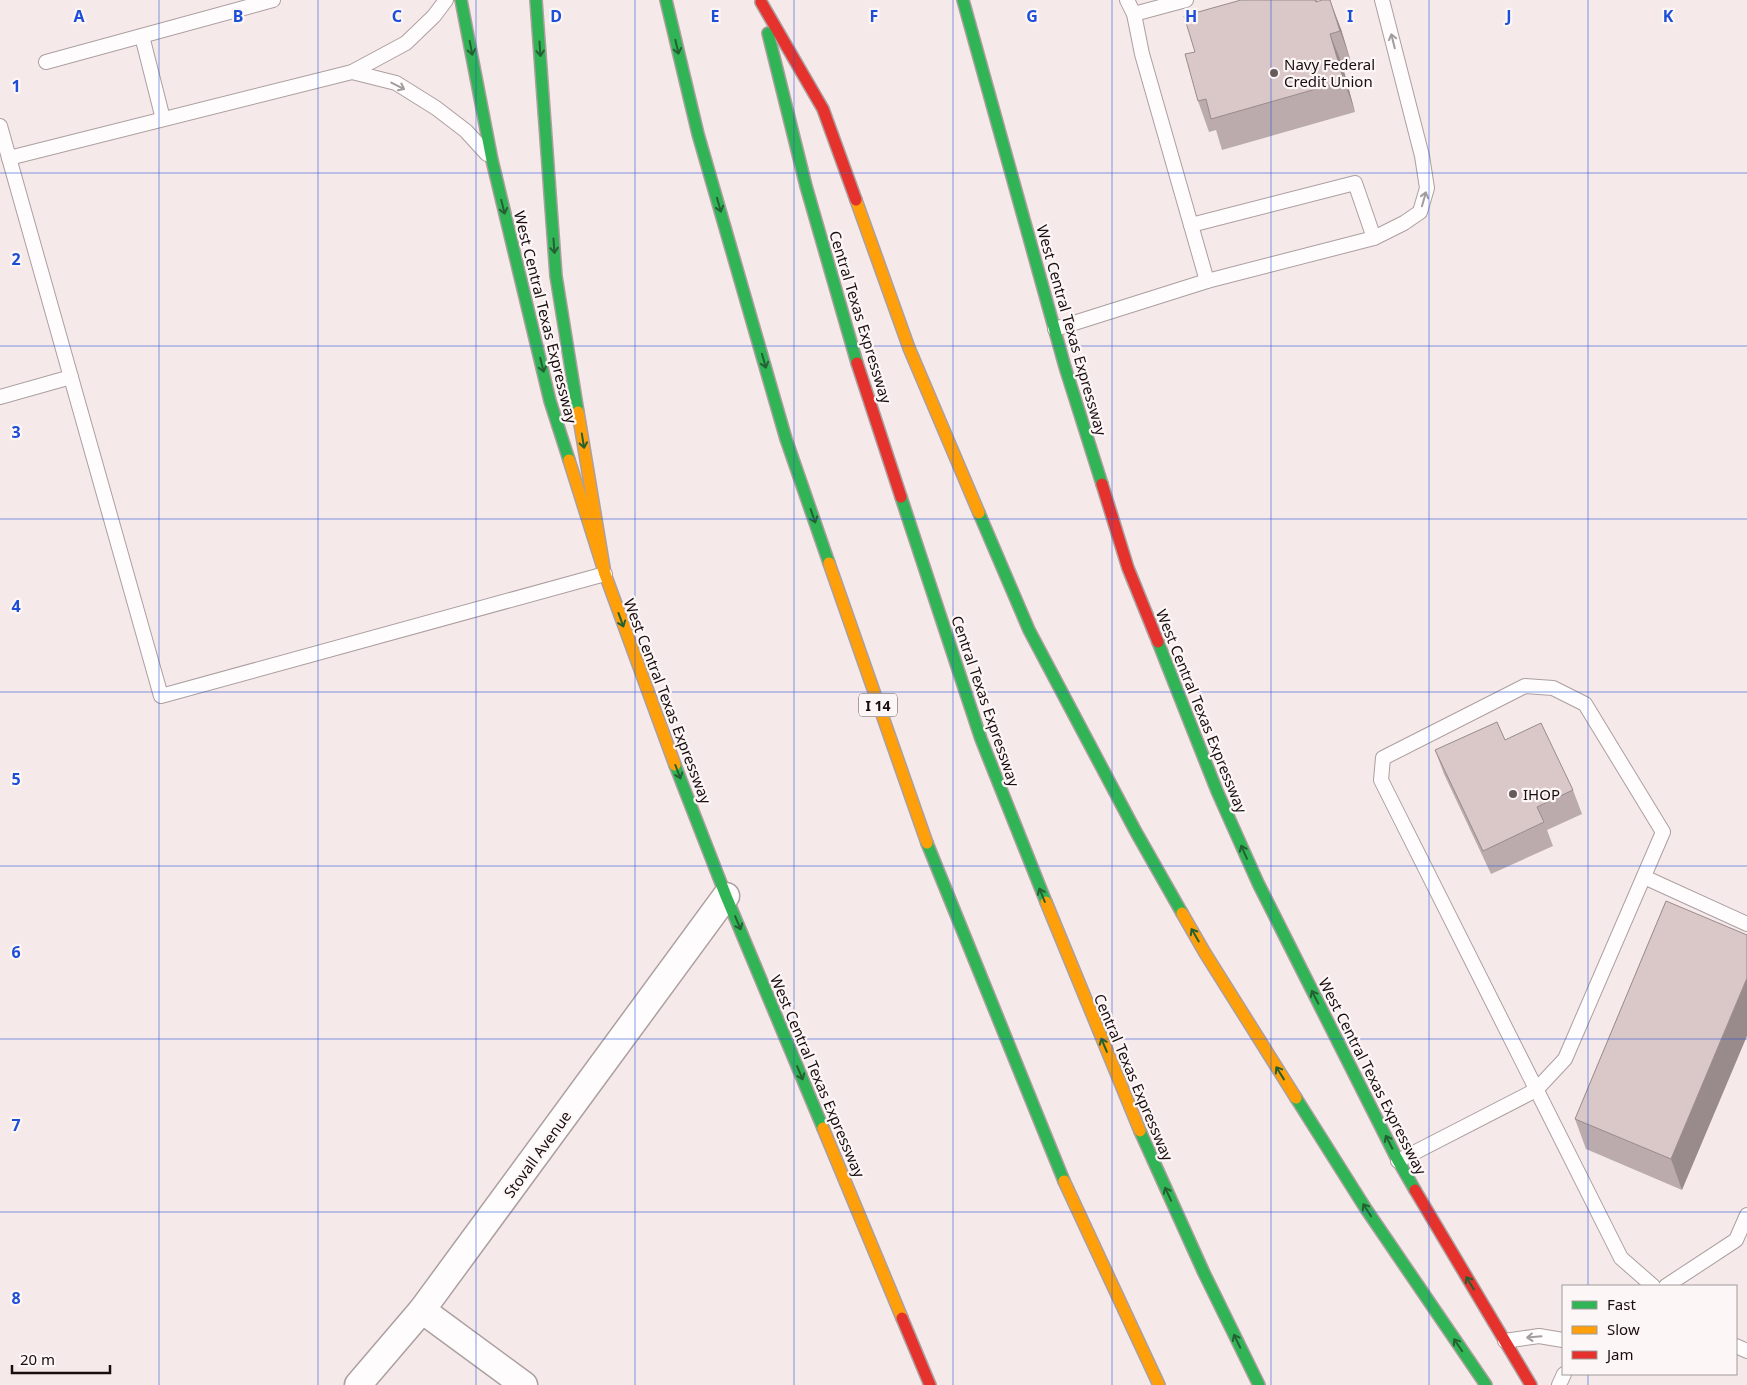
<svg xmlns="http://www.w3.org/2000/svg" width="1747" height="1385" font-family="'Noto Sans',sans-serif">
  <rect width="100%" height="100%" fill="#f6e9ea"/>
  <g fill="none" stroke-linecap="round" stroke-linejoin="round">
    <g stroke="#ac9fa0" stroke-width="16">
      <g id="lane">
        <polyline points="1127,0 1134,14 1142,54 1207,281"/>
        <polyline points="1134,14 1186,0"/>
        <polyline points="142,36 163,119"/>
        <polyline points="46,62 273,0"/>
        <polyline points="352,72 396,83 436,108 466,131 487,154"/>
        <polyline points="0,126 161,696 605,574"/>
        <polyline points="9,158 352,72 406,43 434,16 446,0"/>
        <polyline points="1191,225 1355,183 1374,238"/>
        <polyline points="1055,329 1207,281 1374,238 1404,223 1420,212 1427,188 1422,156 1382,0"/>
        <polyline points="0,397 71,377"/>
        <polyline points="1644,877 1747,924"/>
        <polyline points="1398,1161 1536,1090 1565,1059 1663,832 1585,704 1553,688 1525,686 1383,758 1381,780 1621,1258 1653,1286"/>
        <polyline points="1666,1286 1736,1240 1747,1215"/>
        <polyline points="1505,1341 1539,1336 1563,1340"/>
        <polyline points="1736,1346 1747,1351"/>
        <polyline points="1559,1385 1564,1374"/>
      </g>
    </g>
    <g stroke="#ac9fa0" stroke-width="29">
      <g id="street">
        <polyline points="422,1310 524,1385"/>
        <polyline points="358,1385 422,1310 726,896"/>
      </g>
    </g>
    <g stroke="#ac9fa0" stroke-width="14">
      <g id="fast">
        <polyline points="461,0 492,160 550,401 569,460"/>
        <polyline points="536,0 556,276 578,412"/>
        <polyline points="666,0 698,134 786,439 829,563"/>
        <polyline points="963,0 1065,367 1102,484"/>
        <polyline points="768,33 806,186 857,363"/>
        <polyline points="901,497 981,739 1046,902"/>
        <polyline points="979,513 1029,630 1136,832 1182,913"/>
        <polyline points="1158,642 1217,791 1258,883 1396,1157 1415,1190"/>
        <polyline points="675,765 726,896 823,1128"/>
        <polyline points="927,843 1064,1181"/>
        <polyline points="1296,1098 1366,1209 1486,1385"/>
        <polyline points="1140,1131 1204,1273 1259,1385"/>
      </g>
    </g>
    <g stroke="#ac9fa0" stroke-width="14">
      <g id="slow">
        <polyline points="856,200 909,348 979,513"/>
        <polyline points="578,412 605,574"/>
        <polyline points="569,460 605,574 675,765"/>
        <polyline points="829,563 927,843"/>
        <polyline points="1046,902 1140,1131"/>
        <polyline points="1182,913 1205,953 1296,1098"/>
        <polyline points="823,1128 902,1318"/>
        <polyline points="1064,1181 1159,1385"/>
      </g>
    </g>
    <g stroke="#ac9fa0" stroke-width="14">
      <g id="jam">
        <polyline points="761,2 823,109 856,200"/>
        <polyline points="857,363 901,497"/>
        <polyline points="1102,484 1128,568 1158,642"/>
        <polyline points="1415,1190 1531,1385"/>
        <polyline points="902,1318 930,1385"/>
      </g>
    </g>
    <use href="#lane" stroke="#fefcfc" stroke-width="14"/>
    <use href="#street" stroke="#fefcfc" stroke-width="26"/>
    <use href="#fast" stroke="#30b455" stroke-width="11"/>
    <use href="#slow" stroke="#ff9f0a" stroke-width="11"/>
    <use href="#jam" stroke="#e5322d" stroke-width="11"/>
  </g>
  <g fill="#bbabac">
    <polygon points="1241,0 1317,0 1341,29 1351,62 1342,64 1355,112 1222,150 1216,130 1209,132 1198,101"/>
    <polygon points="1505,740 1573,790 1582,814 1547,830 1553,846 1491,874 1444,774 1435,750"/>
    <polygon points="1666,901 1682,1190 1586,1149 1575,1119"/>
  </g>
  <g fill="#998b8c">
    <polygon points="1330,0 1341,29 1351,62 1340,31"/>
    <polygon points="1330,34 1342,64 1355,112 1344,81"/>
    <polygon points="1747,978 1747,1036 1682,1190 1671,1159"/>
  </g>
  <g fill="#dac7c8" stroke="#998b8c">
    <polygon points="1241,0 1315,0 1316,2 1322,0 1330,0 1340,31 1330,34 1344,81 1211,119 1206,99 1198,101 1185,54 1195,52 1184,16"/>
    <polygon points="1497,722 1505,740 1541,723 1573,790 1537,807 1544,822 1483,851 1435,750"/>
    <polygon points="1666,901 1747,935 1747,978 1671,1159 1575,1119"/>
  </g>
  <defs><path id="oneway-shaft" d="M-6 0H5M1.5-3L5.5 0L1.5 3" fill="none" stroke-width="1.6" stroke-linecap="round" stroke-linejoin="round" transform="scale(1.25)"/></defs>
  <g stroke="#a29c9d">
    <use href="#oneway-shaft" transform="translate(1393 41) rotate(-104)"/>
    <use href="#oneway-shaft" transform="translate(398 86) rotate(27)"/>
    <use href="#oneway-shaft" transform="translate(1424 199) rotate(-74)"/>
    <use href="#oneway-shaft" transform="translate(1534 1337) rotate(175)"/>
  </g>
  <g stroke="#246032">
    <use href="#oneway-shaft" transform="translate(677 47) rotate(77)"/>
    <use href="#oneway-shaft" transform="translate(471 48) rotate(79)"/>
    <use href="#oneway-shaft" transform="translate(540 49) rotate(86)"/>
    <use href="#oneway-shaft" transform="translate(719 205) rotate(74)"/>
    <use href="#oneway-shaft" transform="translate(503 207) rotate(76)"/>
    <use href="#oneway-shaft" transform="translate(554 246) rotate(86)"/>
    <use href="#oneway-shaft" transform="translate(764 361) rotate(74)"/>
    <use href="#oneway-shaft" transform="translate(542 365) rotate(76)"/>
    <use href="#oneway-shaft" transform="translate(583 441) rotate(81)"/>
    <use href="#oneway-shaft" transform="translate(813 516) rotate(71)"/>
    <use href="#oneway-shaft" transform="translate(621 620) rotate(70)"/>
    <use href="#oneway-shaft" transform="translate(678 772) rotate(69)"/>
    <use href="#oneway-shaft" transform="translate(1244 852) rotate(-114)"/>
    <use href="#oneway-shaft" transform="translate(1042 895) rotate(-112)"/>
    <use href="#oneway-shaft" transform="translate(738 923) rotate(67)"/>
    <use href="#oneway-shaft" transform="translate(1195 935) rotate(-120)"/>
    <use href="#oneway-shaft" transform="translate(1315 997) rotate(-117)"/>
    <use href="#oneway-shaft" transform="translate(1104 1045) rotate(-113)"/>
    <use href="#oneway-shaft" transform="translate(800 1073) rotate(67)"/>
    <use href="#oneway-shaft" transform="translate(1280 1073) rotate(-122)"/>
    <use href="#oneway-shaft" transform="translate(1389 1142) rotate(-117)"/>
    <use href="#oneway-shaft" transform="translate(1168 1194) rotate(-115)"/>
    <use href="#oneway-shaft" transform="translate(1367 1210) rotate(-123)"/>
    <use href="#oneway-shaft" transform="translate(1470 1283) rotate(-121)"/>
    <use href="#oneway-shaft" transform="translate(1237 1341) rotate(-116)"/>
    <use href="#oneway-shaft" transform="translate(1458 1345) rotate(-124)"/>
  </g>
  <path fill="none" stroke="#1d4ed8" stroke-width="1" stroke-opacity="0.55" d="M159,0v1385M318,0v1385M476,0v1385M635,0v1385M794,0v1385M953,0v1385M1112,0v1385M1271,0v1385M1429,0v1385M1588,0v1286M0,173h1747M0,346h1747M0,519h1747M0,692h1747M0,866h1747M0,1039h1747M0,1212h1747M1588,1374v11"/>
  <g fill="#665a5b" stroke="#fdf6f6" stroke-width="2">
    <circle cx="1274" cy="73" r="5"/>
    <circle cx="1513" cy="794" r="5"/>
  </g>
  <g text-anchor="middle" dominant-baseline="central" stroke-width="4.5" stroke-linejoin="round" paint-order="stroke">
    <rect fill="#fdf6f6" stroke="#5d5354" stroke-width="1" x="859" y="693.5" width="38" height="23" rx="4"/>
    <g font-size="14" font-weight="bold" fill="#190d0e">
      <text x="878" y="705">I 14</text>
    </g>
    <g font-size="15" fill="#190d0e" stroke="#fdf6f6" text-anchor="start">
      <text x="1284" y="64">Navy Federal<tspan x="1284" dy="17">Credit Union</tspan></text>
      <text x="1523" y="794">IHOP</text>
    </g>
    <g font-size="15" fill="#190d0e" stroke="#fdf6f6">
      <text transform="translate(546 317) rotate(76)">West Central Texas Expressway</text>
      <text transform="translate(861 317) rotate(73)">Central Texas Expressway</text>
      <text transform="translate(1072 330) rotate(74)">West Central Texas Expressway</text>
      <text transform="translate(668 701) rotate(69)">West Central Texas Expressway</text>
      <text transform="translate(986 701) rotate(71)">Central Texas Expressway</text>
      <text transform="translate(1202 711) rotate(68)">West Central Texas Expressway</text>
      <text transform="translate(818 1076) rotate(67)">West Central Texas Expressway</text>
      <text transform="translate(1373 1076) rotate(63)">West Central Texas Expressway</text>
      <text transform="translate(1134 1077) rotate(67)">Central Texas Expressway</text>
      <text transform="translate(537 1154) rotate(-54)">Stovall Avenue</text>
    </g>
  </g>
  <g font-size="16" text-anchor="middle" font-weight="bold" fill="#1d4ed8" stroke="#fdf6f6" stroke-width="4.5" stroke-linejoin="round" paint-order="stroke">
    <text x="79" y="22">A</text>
    <text x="238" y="22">B</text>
    <text x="397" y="22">C</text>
    <text x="556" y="22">D</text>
    <text x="715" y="22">E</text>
    <text x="874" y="22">F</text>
    <text x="1032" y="22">G</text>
    <text x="1191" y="22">H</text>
    <text x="1350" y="22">I</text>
    <text x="1509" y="22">J</text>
    <text x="1668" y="22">K</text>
    <text x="16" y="92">1</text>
    <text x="16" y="265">2</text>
    <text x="16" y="438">3</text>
    <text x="16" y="612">4</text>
    <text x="16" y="785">5</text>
    <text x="16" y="958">6</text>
    <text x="16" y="1131">7</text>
    <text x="16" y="1304">8</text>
  </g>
  <rect x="1562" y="1285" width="175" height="90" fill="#fdf6f6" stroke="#a29999"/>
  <rect x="1572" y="1301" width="25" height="8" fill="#30b455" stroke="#a29999"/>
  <text x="1607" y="1310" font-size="15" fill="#190d0e">Fast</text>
  <rect x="1572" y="1326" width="25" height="8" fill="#ff9f0a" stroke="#a29999"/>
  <text x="1607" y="1335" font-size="15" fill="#190d0e">Slow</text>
  <rect x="1572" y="1351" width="25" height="8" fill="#e5322d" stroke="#a29999"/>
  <text x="1607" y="1360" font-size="15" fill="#190d0e">Jam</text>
  <path d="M12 1365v8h98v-8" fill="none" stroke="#190d0e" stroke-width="2.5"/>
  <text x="20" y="1365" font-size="15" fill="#190d0e" stroke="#fdf6f6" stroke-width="4" paint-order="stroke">20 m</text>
</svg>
